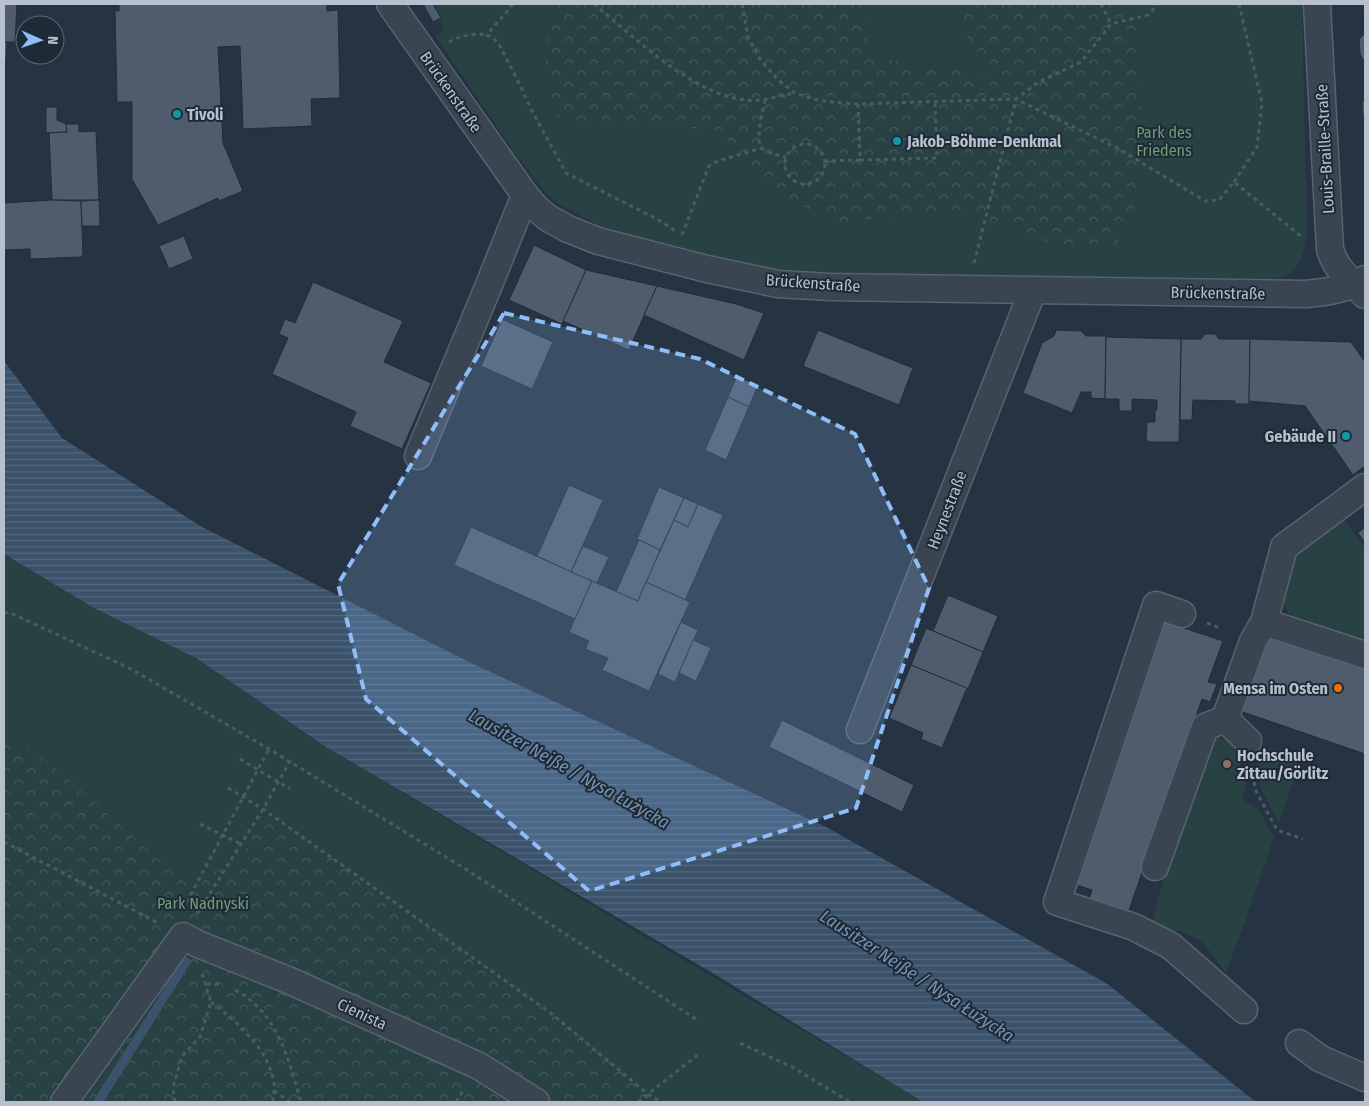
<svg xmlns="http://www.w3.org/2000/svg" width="1369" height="1106" font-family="'Fira Sans Condensed',sans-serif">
  <defs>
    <pattern id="forest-crowns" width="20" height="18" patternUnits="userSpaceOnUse" patternTransform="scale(1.25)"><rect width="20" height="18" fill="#284143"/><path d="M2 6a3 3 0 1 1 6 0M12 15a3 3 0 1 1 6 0" fill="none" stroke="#455b5d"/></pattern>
    <pattern id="water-rules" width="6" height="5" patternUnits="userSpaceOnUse" patternTransform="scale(1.25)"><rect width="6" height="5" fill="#3b526b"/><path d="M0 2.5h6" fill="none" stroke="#55697f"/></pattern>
  </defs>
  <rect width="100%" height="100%" fill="#263342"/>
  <g fill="#284143">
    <path d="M433,4h869l5,233c-8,34 -12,41 -47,43l-483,-8 -133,-31 -44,-15 -40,-21 -16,-14 -29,-38 -80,-117 9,-6 -6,-10 3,-2z"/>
    <polygon points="1338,512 1365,548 1365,644 1291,621 1280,594 1290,548"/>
    <polygon points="4,554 94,608 196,658 326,747 923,1102 4,1102"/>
    <polygon points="1213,736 1236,744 1246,785 1241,799 1258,809 1274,837 1246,919 1226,973 1202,941 1182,932 1151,926 1166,871"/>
    <polygon points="1256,748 1300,762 1279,823 1261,790"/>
  </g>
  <g fill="url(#forest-crowns)">
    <polygon points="557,4 864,4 869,57 993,76 957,21 968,4 1107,4 1135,17 1141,100 1138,202 1114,250 1059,246 962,211 838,222 787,199 715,129 586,124 556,117 543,48"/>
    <polygon points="4,734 43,757 184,882 240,863 263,809 552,1014 649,1094 662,1102 4,1102"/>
  </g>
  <polygon fill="url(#water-rules)" points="4,361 62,438 202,527 469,662 826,827 1106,983 1256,1102 923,1102 721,978 326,747 196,658 94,608 4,554"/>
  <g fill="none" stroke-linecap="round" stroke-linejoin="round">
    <polyline stroke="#3b526b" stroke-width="9" points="98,1102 186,962"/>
  </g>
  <g fill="#4f5c6d" stroke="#212c39">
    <polygon points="4,4 17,4 15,42 4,42"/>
    <polygon points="119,4 327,4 327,11 338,10 340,98 311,99 312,126 243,129 240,46 218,47 223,143 243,191 219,201 218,198 158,225 132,179 132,102 117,102 115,11 119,11"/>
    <polygon points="423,4 433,4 441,18 433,22"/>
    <polygon points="1363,11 1365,11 1365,63 1360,54 1359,39 1364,34"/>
    <polygon points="4,42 7,42 4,91"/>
    <polygon points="1365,97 1365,117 1363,115 1362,103"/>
    <polygon points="46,107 57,107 57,120 66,124 67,132 46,133"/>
    <polygon points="66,124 79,124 79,132 96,131 99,200 52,200 49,133 67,132"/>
    <polygon points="52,200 81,201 83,254 81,257 30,259 30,249 4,250 4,203"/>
    <polygon points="99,200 100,226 82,226 81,201"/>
    <polygon points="184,236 193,259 169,269 159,246"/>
    <polygon points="534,245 586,270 562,324 509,300"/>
    <polygon points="586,270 657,286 629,350 563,321"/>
    <polygon points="313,282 403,321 384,362 431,383 402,449 350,426 356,412 272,374 288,338 279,334 285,319 295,323"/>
    <polygon points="657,286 736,304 764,313 744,360 644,315"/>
    <polygon points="502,319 553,342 532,389 481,366"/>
    <polygon points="818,330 913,368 899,405 803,366"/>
    <polygon points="1056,330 1081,331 1086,336 1106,336 1105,399 1091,398 1091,392 1081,392 1072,413 1023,393 1042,343 1054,336"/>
    <polygon points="1205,334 1215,334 1219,339 1250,339 1249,404 1235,404 1235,401 1193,400 1192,420 1180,420 1181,339 1201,339"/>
    <polygon points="1106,337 1181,339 1179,442 1149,442 1146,439 1147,422 1155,422 1155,412 1157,409 1157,400 1132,399 1132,411 1119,411 1119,399 1105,399"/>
    <polygon points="1250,339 1351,342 1365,362 1365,466 1353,475 1305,406 1249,401"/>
    <polygon points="737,376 758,385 749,407 728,397"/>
    <polygon points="728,397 749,407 726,460 705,450"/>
    <polygon points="569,485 603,500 571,572 537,556"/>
    <polygon points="659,487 684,498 660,550 637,539"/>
    <polygon points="684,498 698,504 688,527 674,520"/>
    <polygon points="698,504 723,515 685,600 646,582 674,520 688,527"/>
    <polygon points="471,527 592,581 575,619 454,565"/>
    <polygon points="1365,527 1365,543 1358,533"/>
    <polygon points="639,540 660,550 638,601 616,592"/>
    <polygon points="583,546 609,557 597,583 571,572"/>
    <polygon points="592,581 638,601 646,582 690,602 649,691 602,670 608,658 585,649 589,641 569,632"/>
    <polygon points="948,595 998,616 983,652 933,631"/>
    <polygon points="1163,621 1223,641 1208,682 1217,684 1210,702 1202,699 1127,916 1088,903 1092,890 1074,884"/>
    <polygon points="681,622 698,630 675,682 658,674"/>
    <polygon points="926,628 983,652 968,689 911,665"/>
    <polygon points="1264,634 1365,669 1365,754 1237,710"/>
    <polygon points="693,640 711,648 696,681 679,673"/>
    <polygon points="911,665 967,688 942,748 921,739 923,733 889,718"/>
    <polygon points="782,720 914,785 902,812 769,747"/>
  </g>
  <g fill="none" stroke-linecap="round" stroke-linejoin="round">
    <g stroke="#58636f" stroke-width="29">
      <g id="minor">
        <path d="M390,4l135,191 10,12 13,11 20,11 30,12 109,28 71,15 52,3 476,7c21,-2 41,-5 59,-15"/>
        <path d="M1317,4l13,245c6,21 19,30 35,46"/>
        <polyline points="418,456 489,285 525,195"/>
        <polyline points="1182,614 1156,605 1057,902 1134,927 1171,946 1244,1010"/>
        <polyline points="1264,622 1365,655"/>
        <polyline points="860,730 1033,290"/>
        <polyline points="1248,741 1225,719 1253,641 1264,622 1284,547 1365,487"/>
        <polyline points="1155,867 1205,727 1225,719"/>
        <polyline points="1299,1043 1321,1059 1365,1078"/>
        <polyline points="64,1102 183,936 198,944 288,980 479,1066 536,1102"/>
      </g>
    </g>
    <g stroke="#465e60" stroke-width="3" stroke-dasharray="4 4" stroke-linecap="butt">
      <polyline points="513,4 487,35 494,39 499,44 522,89 530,107 566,173 659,220 677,232"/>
      <path d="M594,4c40,33 98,90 151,96 17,2 34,-4 50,-7"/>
      <polyline points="742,4 748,37 761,61 778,80 795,93 813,99 830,102 858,104 1016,99 1119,149 1205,201 1219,200 1234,182 1302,237"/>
      <polyline points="1101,4 1111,24"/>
      <path d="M449,42c12,-7 25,-9 38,-7"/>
      <path d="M765,100c-2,11 -11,42 -2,49 6,5 16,6 23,8"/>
      <polyline points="858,104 860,160 937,158 935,101"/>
      <circle cx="805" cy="164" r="20"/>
      <polyline points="824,161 860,160"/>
      <polyline points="1234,182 1257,147 1262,103 1239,4"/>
      <polyline points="682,235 709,166 718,161 762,148"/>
      <polyline points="974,263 1016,99 1037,83 1081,62 1111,24 1148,15 1158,4"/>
      <polyline points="4,612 13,614 131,669 269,749 464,868 699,1021"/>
      <polyline points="1207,623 1220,628"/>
      <polyline points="240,759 290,789"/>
      <polyline points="1252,766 1255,789 1277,830 1303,839"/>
      <polyline points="228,788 263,809 552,1014 649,1095 662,1102"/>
      <polyline points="200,824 241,844"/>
      <polyline points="4,842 160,924"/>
      <polyline points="183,909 269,749"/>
      <polyline points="197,914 263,809 290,761"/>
      <polyline points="207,984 223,984"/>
      <path d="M235,990c42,22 54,70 66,112"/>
      <path d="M211,1002c26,21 57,45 63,81 1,6 -1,13 -1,19"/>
      <polyline points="740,1043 792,1067 850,1102"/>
      <polyline points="274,1091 290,1102"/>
      <polyline points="175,1102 173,1088 182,1056 200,1037 211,1002 202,974"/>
      <polyline points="457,1102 457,1100 465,1088"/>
      <polyline points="638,1102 700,1053"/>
    </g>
    <use href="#minor" stroke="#3a4552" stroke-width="26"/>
  </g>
  <path fill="#8ebdfa" fill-opacity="0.2" stroke="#8ebdfa" stroke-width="4" stroke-dasharray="10 6" stroke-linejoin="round" d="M504,313l196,46 155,75 74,154 -73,220 -267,83 -223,-192 -28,-115z"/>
  <g fill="#0f9aa8" stroke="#1f2a37" stroke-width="2">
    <circle cx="177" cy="114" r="5"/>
    <circle cx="897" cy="141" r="5"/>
    <circle cx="1346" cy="436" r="5"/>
  </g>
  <circle fill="#e8710a" stroke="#1f2a37" stroke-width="2" cx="1338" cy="688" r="5"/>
  <circle fill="#8d6e63" stroke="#1f2a37" stroke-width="2" cx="1227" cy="764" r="5"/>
  <g text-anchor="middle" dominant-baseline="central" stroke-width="4" stroke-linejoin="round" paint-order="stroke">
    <g font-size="16" fill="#b7c0cc" stroke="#1f2a37">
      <text transform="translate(451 92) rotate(55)">Brückenstraße</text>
      <text transform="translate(1325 149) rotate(-93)">Louis-Braille-Straße</text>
      <text transform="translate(813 283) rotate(4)">Brückenstraße</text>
      <text transform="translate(1218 293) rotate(1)">Brückenstraße</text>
      <text transform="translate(947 510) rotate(-69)">Heynestraße</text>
      <text transform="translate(362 1014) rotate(25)">Cienista</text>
    </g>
    <g font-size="16" font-weight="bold" fill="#b7c0cc" stroke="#1f2a37" text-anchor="start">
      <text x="187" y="114">Tivoli</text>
      <text x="907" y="141">Jakob-Böhme-Denkmal</text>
      <text x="1336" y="436" text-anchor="end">Gebäude II</text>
      <text x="1328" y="688" text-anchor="end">Mensa im Osten</text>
      <text x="1237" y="755">Hochschule<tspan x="1237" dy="18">Zittau/Görlitz</tspan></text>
    </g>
    <g font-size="16" fill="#6e9d77" stroke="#1f2a37">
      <text x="1164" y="132">Park des<tspan x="1164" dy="18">Friedens</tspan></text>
      <text x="203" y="903">Park Nadnyski</text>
    </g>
    <g font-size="18" font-style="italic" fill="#7792af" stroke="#1f2a37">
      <text transform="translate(569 769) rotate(29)">Lausitzer Neiße / Nysa Łużycka</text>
      <text transform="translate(917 976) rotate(33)">Lausitzer Neiße / Nysa Łużycka</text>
    </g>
  </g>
  <rect width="1369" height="1106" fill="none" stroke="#b7c0cc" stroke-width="10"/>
  <g transform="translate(40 40) rotate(92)"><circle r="24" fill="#1f2a37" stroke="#5c6673"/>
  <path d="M0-4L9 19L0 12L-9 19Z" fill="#8ebdfa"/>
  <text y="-8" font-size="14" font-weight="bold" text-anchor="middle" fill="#b7c0cc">N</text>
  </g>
</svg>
